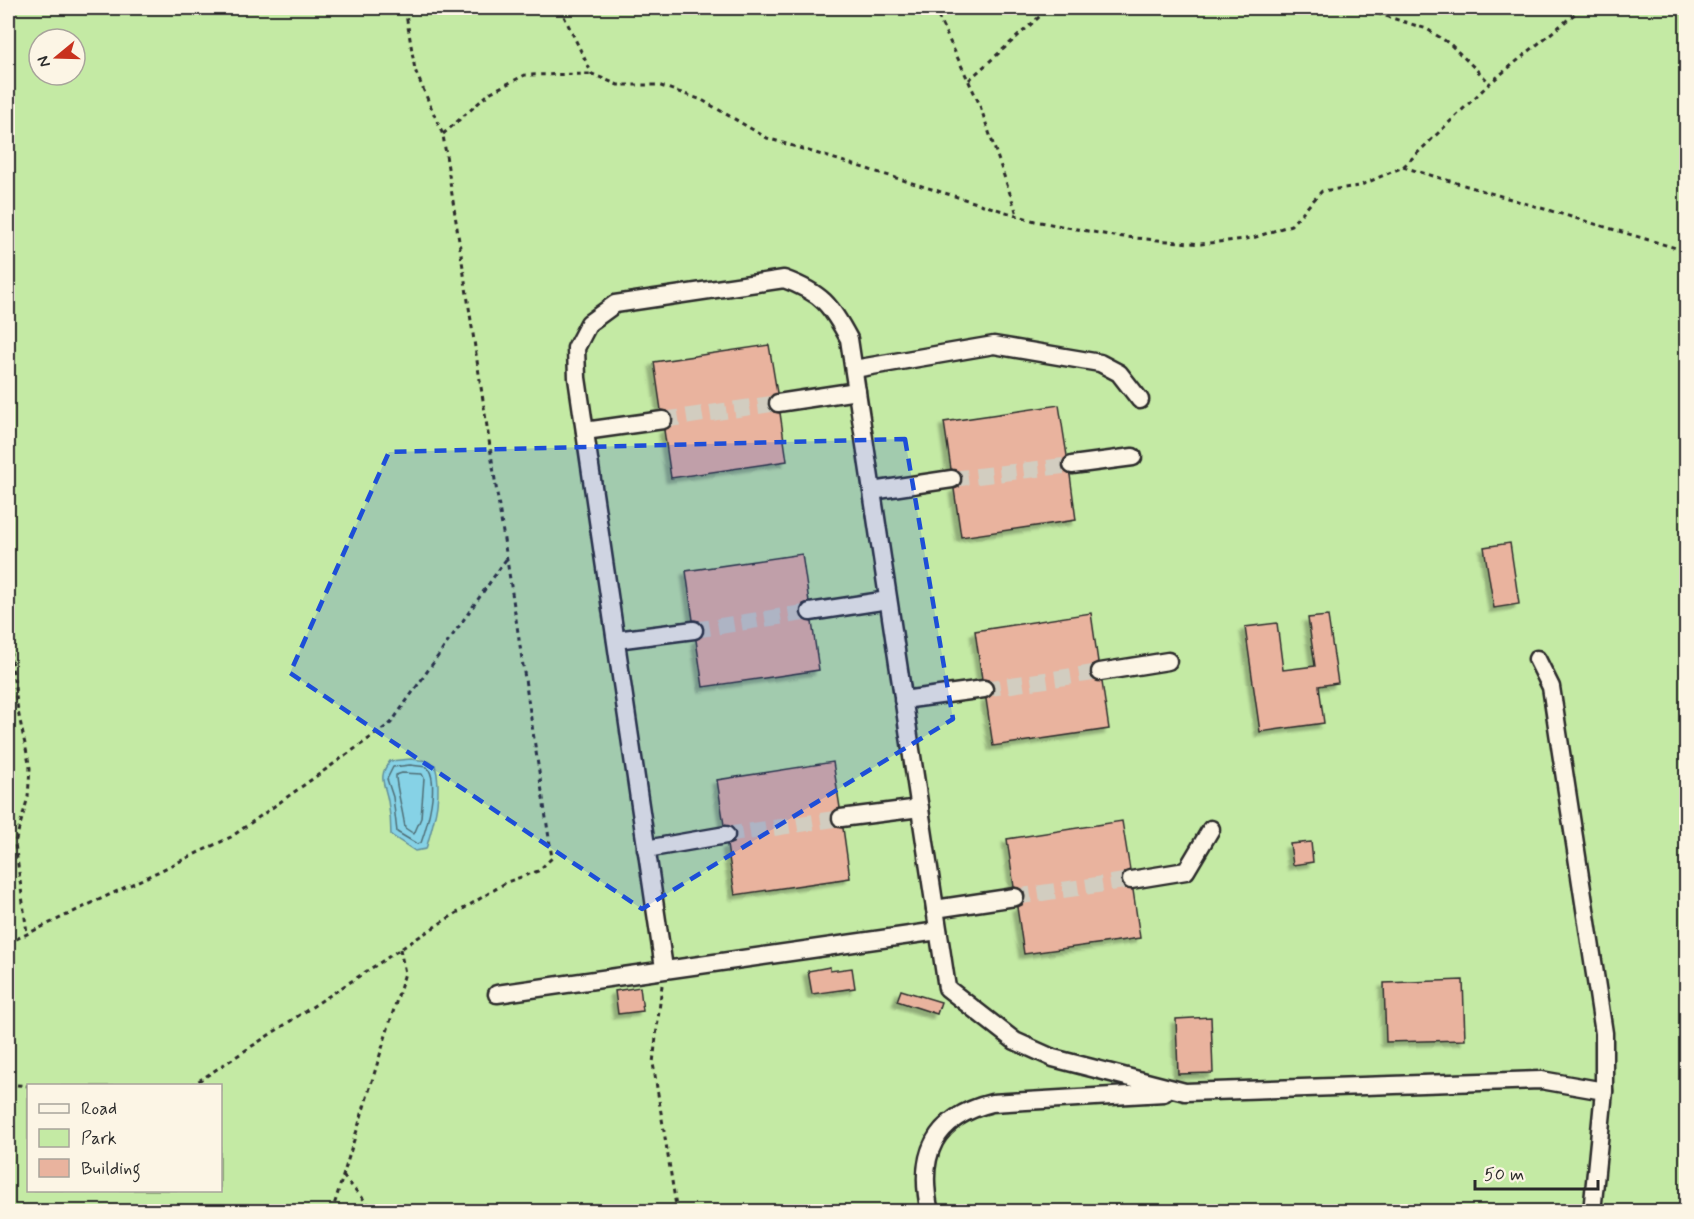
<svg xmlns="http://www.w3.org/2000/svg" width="1694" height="1219" font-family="Mynerve,sans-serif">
  <defs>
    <filter id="shadow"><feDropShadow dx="-4.5" dy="4.5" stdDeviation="1.5" flood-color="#0004"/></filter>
  </defs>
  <rect width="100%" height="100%" fill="#fcf5e5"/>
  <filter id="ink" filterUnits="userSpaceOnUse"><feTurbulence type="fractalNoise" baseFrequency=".0167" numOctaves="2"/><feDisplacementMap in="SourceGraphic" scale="12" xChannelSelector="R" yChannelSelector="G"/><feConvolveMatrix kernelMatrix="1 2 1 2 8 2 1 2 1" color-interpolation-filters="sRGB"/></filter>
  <g filter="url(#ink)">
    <path fill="#c4eaa4" stroke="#788a68" stroke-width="1.5" fill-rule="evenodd" d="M8,8h1678v1203h-1678zM39,39h36v36h-36zM28,1086h192v104h-192z"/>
    <path fill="#86d2e6" stroke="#628f9b" stroke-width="1.5" d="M411,759l17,2 7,4c8,29 -1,56 -9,84l-11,2 -24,-16c0,-11 -1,-23 -3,-34 -3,-17 -11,-24 2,-40z"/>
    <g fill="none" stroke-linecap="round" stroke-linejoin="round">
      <g stroke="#4f6e76" stroke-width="1.5">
        <path d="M410,765l17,2c13,15 0,59 -6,76l-4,1 -20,-12 -4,-35 -6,-18 6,-12z"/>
        <path d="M402,773l20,1 2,4 -3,40 -7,16 -9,-6c-1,-12 -10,-46 -9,-53z"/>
      </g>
    </g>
    <g fill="#e9b39e" stroke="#2b2b2b" stroke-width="1.5" filter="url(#shadow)">
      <polygon points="769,345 777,393 769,399 768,405 774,412 780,413 787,461 671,478 664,430 672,424 673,418 667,411 661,410 654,362"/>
      <polygon points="1059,405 1067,456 1062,467 1070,475 1076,520 961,537 954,489 959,487 962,478 960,472 951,469 944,422"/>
      <polygon points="1510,543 1519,604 1494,608 1484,547"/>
      <polygon points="802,554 809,602 803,604 800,613 802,619 812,622 819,670 703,687 696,640 703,635 704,628 699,621 693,620 686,571"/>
      <polygon points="1091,613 1098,662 1093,664 1090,673 1092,679 1102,682 1109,729 993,746 986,699 993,693 994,687 988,680 982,679 975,631"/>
      <polygon points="1328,616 1338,683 1319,686 1324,723 1260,732 1245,627 1277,623 1283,670 1315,666 1308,618"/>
      <polygon points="833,762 840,808 832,813 831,820 836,827 843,828 850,878 735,895 727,845 733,843 736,834 734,828 724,825 717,780"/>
      <polygon points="1122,821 1130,870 1124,872 1121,881 1123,887 1133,890 1140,938 1024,954 1017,907 1022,905 1025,896 1023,890 1014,887 1007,839"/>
      <polygon points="1311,842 1313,862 1293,865 1290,844"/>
      <polygon points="830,967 830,971 852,968 855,988 812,994 808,971"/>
      <polygon points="1463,980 1465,1040 1386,1042 1384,983"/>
      <polygon points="640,987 643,1011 618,1014 615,991"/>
      <polygon points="901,990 941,1002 937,1014 897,1001"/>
      <polygon points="1211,1017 1213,1073 1178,1074 1176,1019"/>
    </g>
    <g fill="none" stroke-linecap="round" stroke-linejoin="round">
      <g stroke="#d2cdc0" stroke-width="16" stroke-dasharray="16 8" stroke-linecap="butt">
        <polyline points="663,420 778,403"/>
        <polyline points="952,479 1072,465"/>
        <polyline points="694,630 810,612"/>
        <polyline points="984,689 1100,672"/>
        <polyline points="726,835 841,818"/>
        <polyline points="1015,897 1131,880"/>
      </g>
      <g stroke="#2b2b2b" stroke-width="21">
        <g id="minor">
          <polyline points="854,369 994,345 1100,363 1119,373 1140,400"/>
          <polyline points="778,403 857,391"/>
          <polyline points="585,431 663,420"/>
          <polyline points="1072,465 1133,457"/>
          <polyline points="872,491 952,479"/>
          <polyline points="810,612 888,600"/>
          <polyline points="616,640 694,630"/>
          <polyline points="1537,659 1551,687 1604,1033 1604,1091 1592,1212"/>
          <polyline points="1100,672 1168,661"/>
          <polyline points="903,700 984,689"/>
          <polyline points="841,818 920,808"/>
          <polyline points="646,849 726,835"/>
          <polyline points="1131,880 1186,871 1211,829"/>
          <polyline points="935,909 1015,897"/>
          <path d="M664,968l-87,-590 -1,-30 13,-25 26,-19 169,-25c38,14 47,26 65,60l98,649 68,53 38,17 132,34 356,-12 63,11"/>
          <polyline points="497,994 938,931"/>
          <path d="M930,1212c-13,-57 4,-95 62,-109l172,-10"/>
        </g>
      </g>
      <g stroke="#2b2b2b" stroke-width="3" stroke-dasharray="4.5 4.5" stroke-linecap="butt">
        <polyline points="560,8 592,74 618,85 658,85 702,100 767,138 1035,221 1114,236 1201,244 1253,238 1291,225 1322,191 1359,186 1403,167 1490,83 1582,8"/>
        <polyline points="934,8 979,103 1017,214"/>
        <polyline points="1360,8 1427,29 1450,44 1490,83"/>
        <polyline points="969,80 1049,8"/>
        <polyline points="443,134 491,92 525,75 592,74"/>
        <polyline points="1403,167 1686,251"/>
        <polyline points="8,633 18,711 30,768 28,797 15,843 27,933"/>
        <polyline points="8,943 231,837 391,723 507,558"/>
        <polyline points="662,985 653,1063 677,1212"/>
        <polyline points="8,1084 28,1086"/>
        <polyline points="191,1086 442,922 507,882 538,871 552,858 443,135 415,70 405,8"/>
        <polyline points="343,1176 375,1212"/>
        <polyline points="332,1212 405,973 400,949"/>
      </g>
      <use href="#minor" stroke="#fcf5e5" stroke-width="16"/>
    </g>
  </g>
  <path fill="#1d4ed8" fill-opacity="0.2" stroke="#1d4ed8" stroke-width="4.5" stroke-dasharray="12 8" stroke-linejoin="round" d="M905,439l48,280 -311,190 -352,-236 99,-221z"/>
  <rect width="1694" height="1219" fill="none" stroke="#fcf5e5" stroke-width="30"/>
  <rect x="15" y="15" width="1664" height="1189" fill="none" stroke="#2b2b2b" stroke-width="2" filter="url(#ink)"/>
  <rect x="27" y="1084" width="195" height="108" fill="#fcf5e5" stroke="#a8a49b" stroke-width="1.5"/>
  <rect x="39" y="1104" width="30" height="9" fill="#fcf5e5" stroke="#a8a49b" stroke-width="1.5"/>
  <text x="81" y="1114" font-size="18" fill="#2b2b2b">Road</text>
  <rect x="39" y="1129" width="30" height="18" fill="#c4eaa4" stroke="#a8a49b" stroke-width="1.5"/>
  <text x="81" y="1144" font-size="18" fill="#2b2b2b">Park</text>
  <rect x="39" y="1159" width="30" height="18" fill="#e9b39e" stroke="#a8a49b" stroke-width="1.5"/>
  <text x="81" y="1174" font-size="18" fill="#2b2b2b">Building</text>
  <g transform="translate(57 57) rotate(251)"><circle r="28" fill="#fcf5e5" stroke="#a8a49b" stroke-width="1.5"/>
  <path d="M0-4.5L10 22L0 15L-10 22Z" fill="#c8321e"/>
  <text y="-9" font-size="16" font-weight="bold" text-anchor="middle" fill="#2b2b2b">N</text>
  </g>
  <path d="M1475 1180v9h123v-9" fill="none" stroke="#2b2b2b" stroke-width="3"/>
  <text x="1484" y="1180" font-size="18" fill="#2b2b2b" stroke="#fcf5e5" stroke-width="4.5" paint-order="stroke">50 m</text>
</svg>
